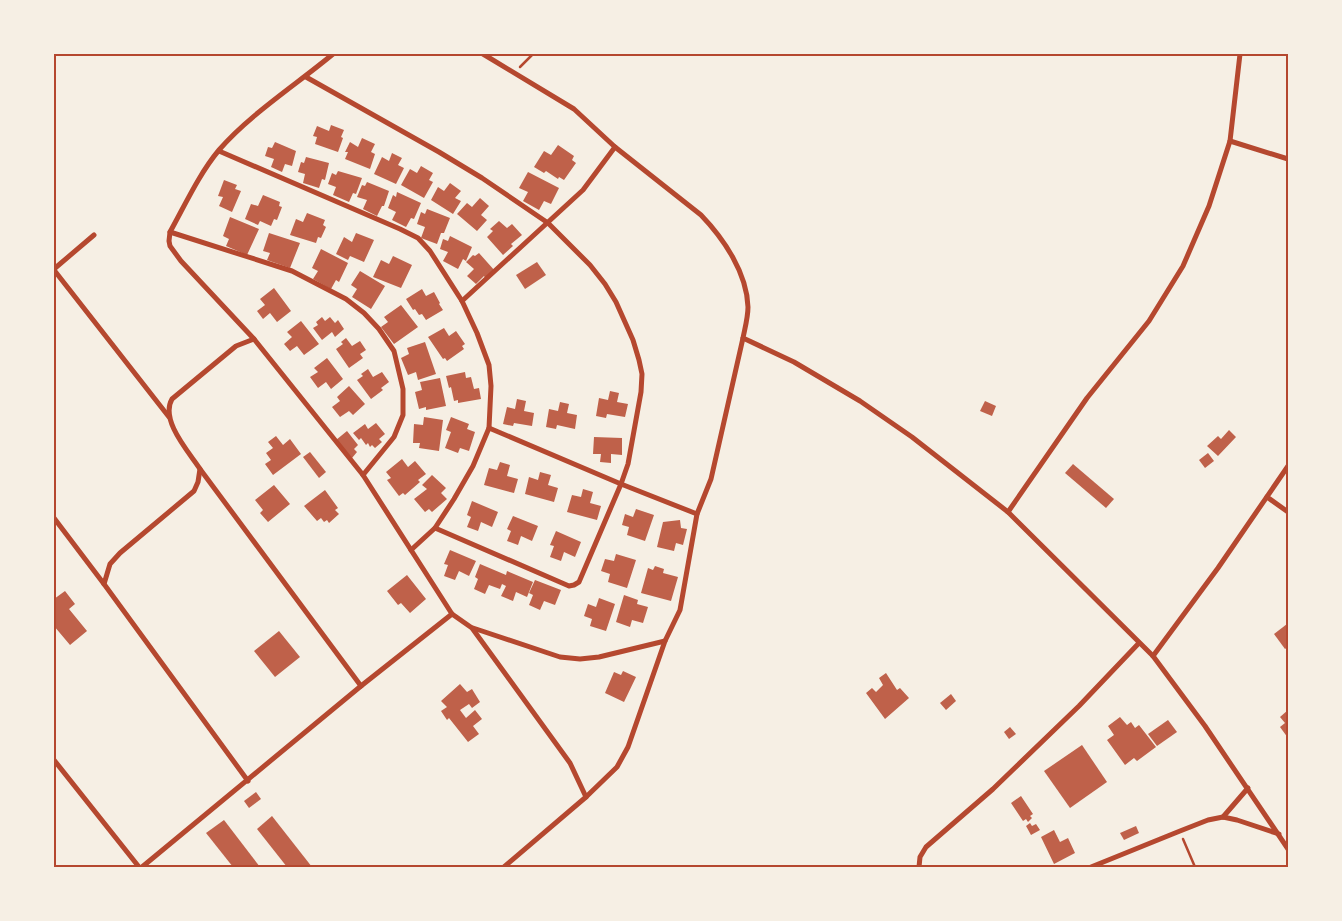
<svg xmlns="http://www.w3.org/2000/svg" width="1342" height="921" font-family="'PT Sans',sans-serif">
  <rect width="100%" height="100%" fill="#f6efe4"/>
  <g fill="#bf614a">
    <polygon points="331,125 344,130 341,137 343,138 338,152 315,144 317,137 313,136 317,126 329,131"/>
    <polygon points="362,138 375,144 371,152 375,154 370,169 345,159 348,152 345,152 350,142 358,147"/>
    <polygon points="275,142 296,151 292,166 285,164 282,172 271,167 274,159 265,156 268,147 272,148"/>
    <polygon points="558,145 574,156 572,160 576,163 564,180 559,177 558,179 546,171 544,173 534,167 544,151 551,155"/>
    <polygon points="392,153 402,158 398,165 404,168 396,184 374,174 382,157 389,161"/>
    <polygon points="306,157 329,163 325,180 322,179 319,188 303,183 305,174 298,172 301,162 304,163"/>
    <polygon points="421,166 433,173 429,180 433,182 424,198 401,185 410,169 417,173"/>
    <polygon points="338,171 362,178 356,194 353,193 349,202 333,195 336,187 328,184 332,173 336,175"/>
    <polygon points="528,172 559,188 551,204 544,201 539,210 523,201 528,192 519,188"/>
    <polygon points="224,180 237,185 235,189 241,191 232,212 219,206 223,197 218,196"/>
    <polygon points="367,182 389,191 384,206 382,206 377,216 363,209 367,200 357,197 362,185 365,186"/>
    <polygon points="450,183 461,191 455,198 461,201 453,214 431,200 438,187 444,191"/>
    <polygon points="397,192 421,203 414,219 411,218 406,227 392,220 396,212 388,208 393,195 396,197"/>
    <polygon points="263,195 280,202 279,206 282,207 277,220 274,219 271,226 260,221 258,225 245,219 251,204 258,206"/>
    <polygon points="480,198 489,206 481,215 487,220 477,231 457,214 467,203 472,207"/>
    <polygon points="427,209 450,218 444,233 441,233 437,244 421,238 425,227 417,224 421,212 425,214"/>
    <polygon points="307,213 325,220 323,225 326,227 321,238 318,237 316,243 290,235 296,219 303,222"/>
    <polygon points="230,217 259,229 247,255 226,246 229,239 223,236"/>
    <polygon points="499,221 507,228 512,224 522,235 511,244 513,246 503,255 487,237 493,231 490,229"/>
    <polygon points="269,233 300,243 290,268 267,260 270,253 263,251"/>
    <polygon points="356,233 374,240 364,262 350,256 348,260 336,254 344,237 352,242"/>
    <polygon points="450,236 472,247 466,261 463,259 458,269 443,261 448,252 440,249 443,239 448,241"/>
    <polygon points="321,249 348,263 339,282 336,280 331,289 313,279 318,271 312,268"/>
    <polygon points="479,253 495,271 486,279 484,276 476,284 467,276 474,269 466,262 473,255 475,256"/>
    <polygon points="393,256 412,265 401,288 373,277 381,260 389,264"/>
    <polygon points="537,262 546,275 525,289 516,275"/>
    <polygon points="360,271 385,286 371,309 352,297 357,289 351,285"/>
    <polygon points="274,288 291,311 277,322 270,313 263,319 257,311 265,305 260,299"/>
    <polygon points="422,289 426,296 434,292 440,303 439,304 443,310 426,320 422,314 419,315 415,309 413,310 406,299"/>
    <polygon points="401,305 418,327 394,344 381,327 388,322 384,317"/>
    <polygon points="322,317 325,321 330,317 335,323 338,320 344,329 335,337 332,332 322,340 313,328 318,325 316,322"/>
    <polygon points="301,321 319,344 304,355 297,346 290,351 284,344 292,337 287,332"/>
    <polygon points="444,328 449,336 456,331 465,344 462,346 464,349 447,361 445,358 443,359 428,337"/>
    <polygon points="346,338 352,346 360,341 366,350 360,354 363,358 349,368 336,349 343,344 341,342"/>
    <polygon points="425,342 436,374 418,380 416,372 408,375 401,358 409,354 407,348"/>
    <polygon points="327,358 343,379 331,389 326,382 318,388 310,377 318,372 314,368"/>
    <polygon points="368,369 373,377 382,372 389,382 381,388 383,390 371,399 357,380 363,376 361,374"/>
    <polygon points="465,372 466,378 471,377 474,389 479,388 481,399 458,403 458,400 454,401 451,387 449,388 446,376"/>
    <polygon points="440,378 446,406 426,410 426,407 419,409 415,392 422,390 420,382"/>
    <polygon points="349,386 365,404 353,415 349,411 340,417 332,407 340,401 337,397"/>
    <polygon points="610,391 619,393 617,402 628,404 625,417 607,414 606,418 596,416 599,398 608,400"/>
    <polygon points="517,399 526,401 524,411 534,413 532,426 514,423 513,426 503,424 507,407 515,409"/>
    <polygon points="985,401 996,406 992,416 980,411"/>
    <polygon points="560,402 569,404 567,413 577,415 575,429 557,425 556,429 546,427 549,409 558,411"/>
    <polygon points="424,417 443,420 439,451 419,448 420,443 413,443 414,424 423,425"/>
    <polygon points="451,417 469,424 467,429 475,432 469,451 460,448 458,453 445,448 451,432 446,430"/>
    <polygon points="376,423 385,434 379,439 382,442 375,448 372,445 370,447 368,443 366,445 361,438 359,440 353,433 365,424 368,429"/>
    <polygon points="1229,430 1236,437 1218,456 1207,446 1218,436 1221,439"/>
    <polygon points="347,431 358,445 354,449 357,452 352,458 336,440"/>
    <polygon points="276,436 283,445 290,439 301,454 273,475 265,464 271,460 266,453 273,448 268,442"/>
    <polygon points="594,437 622,438 622,455 611,454 611,463 600,462 601,454 593,454"/>
    <polygon points="310,452 326,472 319,478 303,457"/>
    <polygon points="1208,453 1214,461 1205,468 1199,460"/>
    <polygon points="402,459 408,467 415,461 426,474 418,480 420,482 405,495 403,493 399,496 387,480 391,478 386,472"/>
    <polygon points="500,462 510,465 507,476 518,479 514,493 484,485 489,468 497,470"/>
    <polygon points="1073,464 1114,499 1106,508 1065,473"/>
    <polygon points="540,472 551,475 548,485 558,488 554,502 525,494 529,477 538,480"/>
    <polygon points="432,475 446,488 441,493 447,499 432,512 429,509 425,512 414,499 427,489 422,485"/>
    <polygon points="274,485 290,504 268,522 260,513 263,510 255,500"/>
    <polygon points="583,489 593,492 590,503 601,506 597,520 567,512 572,495 581,497"/>
    <polygon points="325,490 338,508 335,510 339,514 329,523 327,520 324,522 321,518 317,521 304,506"/>
    <polygon points="472,501 498,512 492,527 481,522 478,531 467,527 471,517 467,515"/>
    <polygon points="636,509 654,515 645,541 627,535 629,527 622,525 625,514 633,517"/>
    <polygon points="513,516 538,526 532,541 521,536 518,545 507,541 511,531 507,529"/>
    <polygon points="680,520 681,528 687,529 683,545 676,543 674,551 657,547 663,522"/>
    <polygon points="556,531 581,542 575,557 564,552 561,561 550,557 554,546 550,545"/>
    <polygon points="450,550 476,561 469,576 459,571 455,580 444,576 448,565 444,564"/>
    <polygon points="616,554 636,560 627,588 608,582 610,574 601,571 605,559 614,561"/>
    <polygon points="480,564 506,575 507,571 533,582 527,597 516,592 513,601 501,596 506,586 502,584 500,589 489,585 485,594 474,589 478,579 475,577"/>
    <polygon points="655,566 664,569 663,573 678,577 671,601 641,593 648,568 653,570"/>
    <polygon points="407,575 426,599 410,613 401,603 398,605 387,591"/>
    <polygon points="535,580 561,590 555,605 544,601 540,610 529,605 533,595 529,593"/>
    <polygon points="65,591 75,604 69,609 87,631 70,645 54,626 54,599"/>
    <polygon points="624,595 638,600 637,604 648,607 643,623 632,620 630,627 616,622"/>
    <polygon points="599,598 615,604 606,631 590,626 592,619 584,616 588,604 596,607"/>
    <polygon points="1287,624 1288,647 1285,649 1274,634"/>
    <polygon points="279,631 300,657 275,677 254,651"/>
    <polygon points="623,671 636,677 624,702 605,693 614,672 621,675"/>
    <polygon points="886,673 897,690 900,688 909,698 885,719 866,693 872,688 876,692 883,685 879,678"/>
    <polygon points="460,684 467,692 472,689 480,702 472,708 469,704 460,710 466,718 475,710 482,719 473,726 479,734 468,742 449,718 447,720 441,711 447,707 441,701"/>
    <polygon points="951,694 956,701 946,710 940,703"/>
    <polygon points="1288,710 1288,738 1280,727 1285,723 1280,717"/>
    <polygon points="1120,717 1127,725 1131,722 1135,728 1139,725 1156,747 1137,761 1134,758 1125,765 1107,740 1114,735 1108,726"/>
    <polygon points="1168,720 1177,732 1157,746 1148,734"/>
    <polygon points="1010,727 1016,734 1009,739 1004,732"/>
    <polygon points="1082,745 1107,782 1070,808 1044,771"/>
    <polygon points="256,792 261,799 249,808 244,801"/>
    <polygon points="1021,796 1033,814 1030,816 1032,818 1028,822 1026,819 1023,821 1011,803"/>
    <polygon points="272,816 312,867 287,867 257,829"/>
    <polygon points="224,820 260,867 233,867 206,833"/>
    <polygon points="1030,823 1032,826 1036,824 1040,830 1031,835 1026,826"/>
    <polygon points="1136,826 1139,833 1124,840 1120,833"/>
    <polygon points="1054,830 1060,842 1068,838 1075,853 1054,864 1041,837"/>
  </g>
  <g fill="none" stroke-linecap="round" stroke-linejoin="round">
    <g stroke="#b5482f" stroke-width="2.5">
      <polyline points="520,67 533,54"/>
      <polyline points="1183,839 1195,867"/>
    </g>
    <g stroke="#b5482f" stroke-width="5">
      <path d="M333,54c-36,30 -84,61 -114,96 -20,24 -34,55 -49,82l-1,9 1,5 11,15 73,78 109,136 89,139 20,14 98,135 16,34"/>
      <path d="M483,54l91,55 41,38 86,68c23,24 46,58 47,92 0,10 -3,21 -5,31l51,24 66,39 52,36 96,75 145,144 52,70 83,123"/>
      <polyline points="306,77 439,152 482,178 548,223 590,265 605,284 616,302 633,340 639,360 642,374 641,392 628,464 621,484 579,582 574,585 569,586 435,528"/>
      <polyline points="1230,141 1288,159"/>
      <polyline points="219,151 400,229 418,238 430,251 462,301 477,333 489,365 491,386 489,428 473,466 454,499 435,528 411,550"/>
      <polyline points="170,232 292,271 346,299 364,313 379,329 394,351 403,389 403,415 394,437 363,475"/>
      <polyline points="54,269 94,235"/>
      <polyline points="54,270 169,417"/>
      <polyline points="462,301 583,190 615,147"/>
      <path d="M254,339l-18,7 -64,53c-12,21 16,52 28,70l161,217"/>
      <polyline points="489,428 621,484 697,514"/>
      <polyline points="1267,497 1288,512"/>
      <polyline points="1008,512 1087,398 1149,321 1183,266 1209,206 1230,141 1240,54"/>
      <polyline points="54,518 104,584 248,781"/>
      <polyline points="104,584 110,564 120,553 194,491 198,482 200,469"/>
      <polyline points="473,628 560,657 580,659 599,657 665,641"/>
      <polyline points="1153,656 1218,568 1288,466"/>
      <polyline points="54,760 139,867"/>
      <polyline points="1223,817 1248,788"/>
      <polyline points="142,867 361,686 452,614"/>
      <polyline points="504,867 586,797 617,767 628,747 665,641 680,610 697,514 711,479 743,338"/>
      <polyline points="919,867 920,857 926,847 993,789 1079,706 1139,643"/>
      <polyline points="1091,867 1180,831 1208,820 1223,817 1237,820 1279,834"/>
    </g>
  </g>
  <rect width="1342" height="921" fill="none" stroke="#f6efe4" stroke-width="110"/>
  <rect x="55" y="55" width="1232" height="811" fill="none" stroke="#b5482f" stroke-width="2"/>
</svg>
